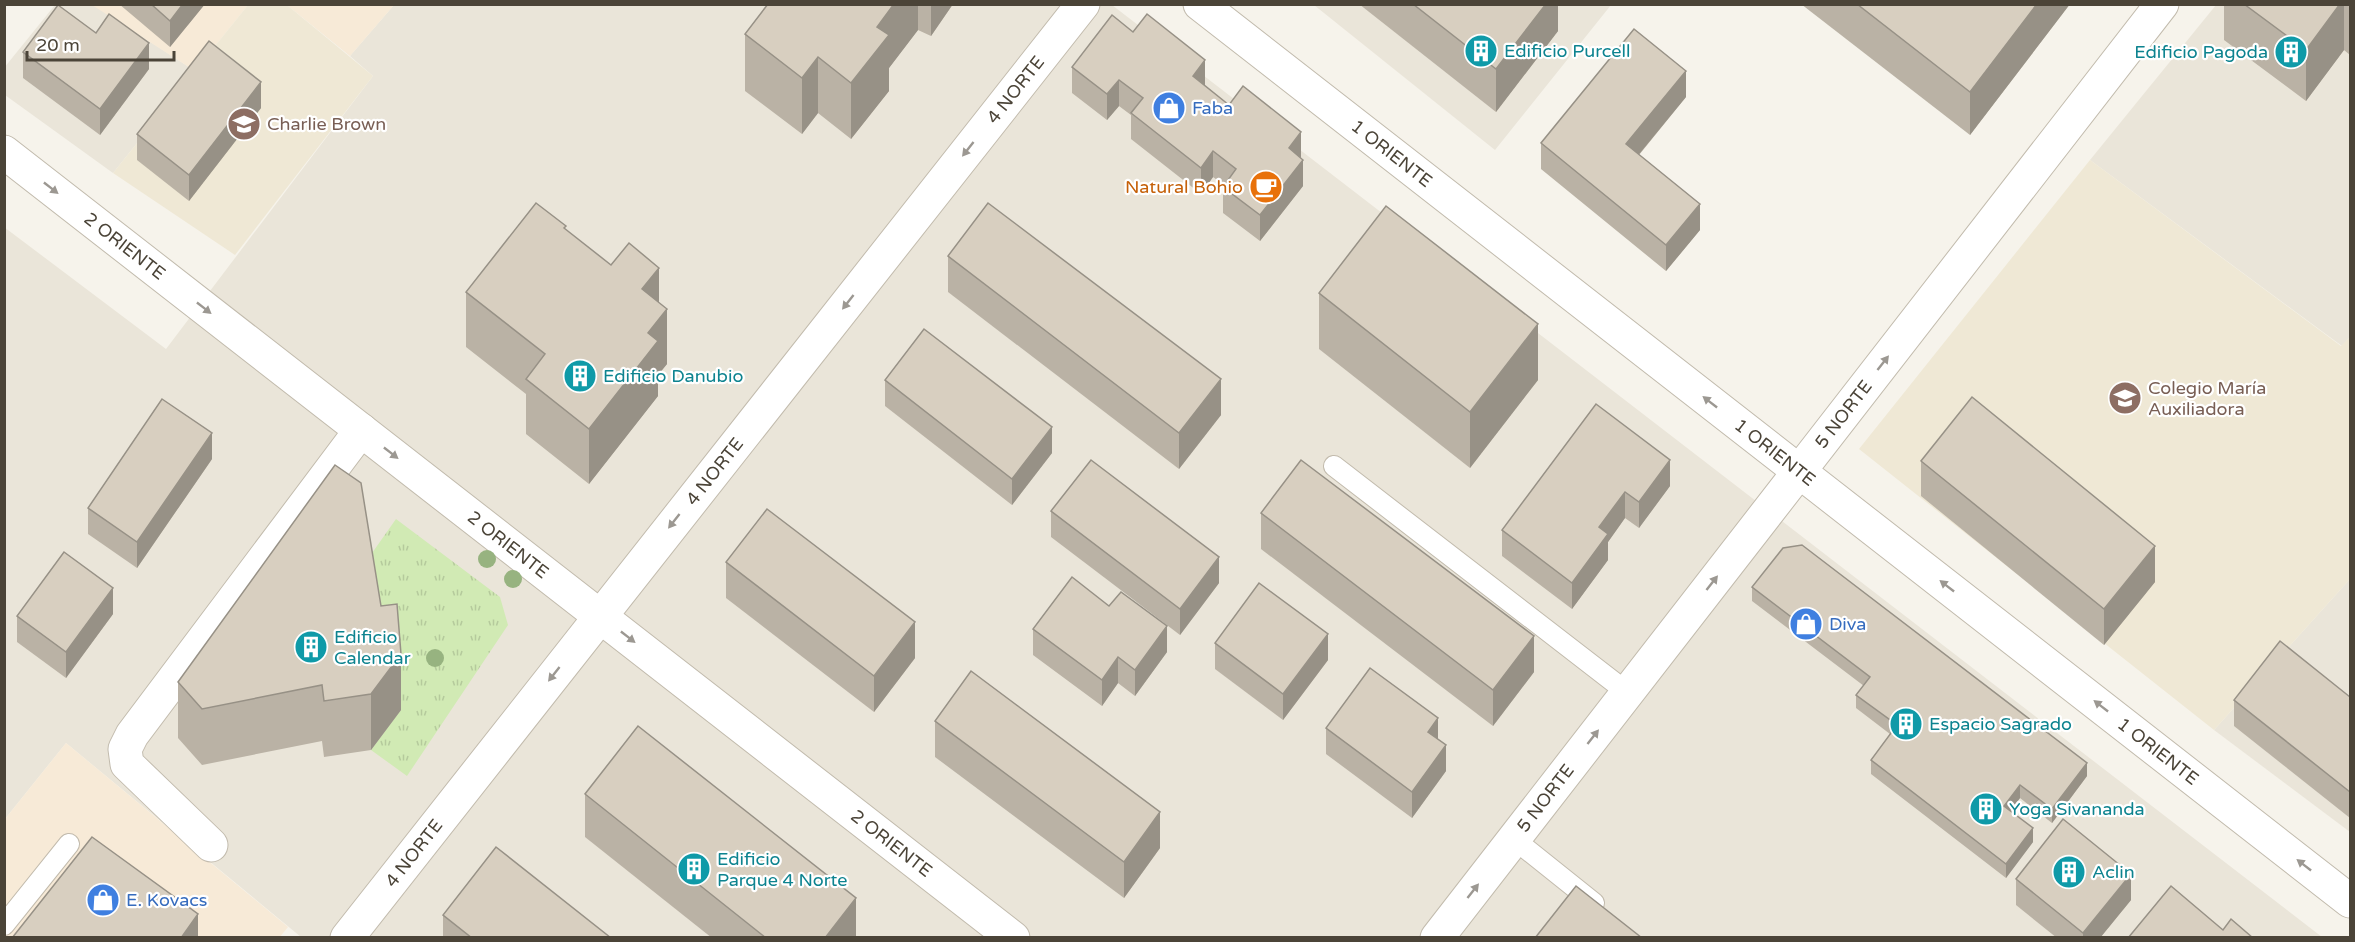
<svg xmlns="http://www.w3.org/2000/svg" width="2355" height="942" font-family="'Varela Round',sans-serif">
  <defs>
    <pattern id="grass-tufts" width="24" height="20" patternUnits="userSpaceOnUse" patternTransform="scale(1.5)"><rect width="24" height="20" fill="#d1eab4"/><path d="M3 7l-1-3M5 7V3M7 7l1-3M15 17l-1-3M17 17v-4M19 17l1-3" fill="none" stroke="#b5ca9c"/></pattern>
  </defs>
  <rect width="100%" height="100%" fill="#f6f3eb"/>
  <g fill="#eae5d9">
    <polygon points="92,4 195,71 113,173 5,95 4,68 55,5"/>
    <polygon points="394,5 1112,5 2322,937 301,937 66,743 5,819 4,227 166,349 373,76 350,56"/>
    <polygon points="1314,5 1611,5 1495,150"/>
    <polygon points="2216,5 2350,5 2350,337 2342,346 2090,160"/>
    <polygon points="2350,579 2350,832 2214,730"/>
  </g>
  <g fill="#f7ead7">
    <polygon points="92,5 248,5 195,71"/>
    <polygon points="287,5 394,5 350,56"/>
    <polygon points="66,743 288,927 279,938 5,938 5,819"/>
  </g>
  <g fill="#efe8d5">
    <polygon points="248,5 287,5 373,76 235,255 113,173"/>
    <polygon points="2090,160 2341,346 2350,337 2350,579 2214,730 1859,449"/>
  </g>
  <polygon fill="url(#grass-tufts)" points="396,519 500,597 508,625 407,776 371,750 401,709 365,563"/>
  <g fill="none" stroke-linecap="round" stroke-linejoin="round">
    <g stroke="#c2bbad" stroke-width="22">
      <g id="service">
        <polyline points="1334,466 1628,693"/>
        <polyline points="1514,839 1594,903"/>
        <polyline points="4,925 69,844"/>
      </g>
    </g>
    <g stroke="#c2bbad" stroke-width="35">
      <g id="minor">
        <path id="s1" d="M1200,4l1150,897"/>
        <path id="s2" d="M4,152l1009,786"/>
        <polyline points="211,845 127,764 125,749 132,735 361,430"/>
        <path id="s3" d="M1437,938l725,-934"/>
      </g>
    </g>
    <g stroke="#c2bbad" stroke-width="35">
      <g id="tertiary">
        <path id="s4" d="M347,938l736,-934"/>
      </g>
    </g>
    <use href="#service" stroke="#fff" stroke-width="20"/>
    <use href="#minor" stroke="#fff" stroke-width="33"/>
    <use href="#tertiary" stroke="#fff" stroke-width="33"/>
  </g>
  <g fill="#97b380">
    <circle cx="487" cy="559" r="9"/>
    <circle cx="513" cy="579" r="9"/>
    <circle cx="435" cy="658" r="9"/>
  </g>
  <g fill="#bab2a5">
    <polygon points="119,4 205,4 170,47"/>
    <polygon points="768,4 953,4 931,36 918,30 889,68 889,91 851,139 818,113 802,134 745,91 745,34"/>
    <polygon points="1359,4 1558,4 1558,31 1496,112"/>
    <polygon points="1801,4 2070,4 1970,135"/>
    <polygon points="2224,4 2350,4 2350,55 2344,50 2306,101 2224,40"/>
    <polygon points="1133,32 1229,105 1301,158 1303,186 1260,241 1223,213 1223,187 1224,185 1213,177 1201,194 1131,139 1131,115 1119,106 1107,120 1072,93 1072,67"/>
    <polygon points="96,33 149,69 100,135 23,78 23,52"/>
    <polygon points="1686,97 1639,155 1700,230 1666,271 1541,169 1541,143"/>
    <polygon points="261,108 189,201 137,160 137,134"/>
    <polygon points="566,230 659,303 667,364 658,375 658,396 589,484 526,434 526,394 466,347 466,292"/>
    <polygon points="948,256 1221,415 1179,469 948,292"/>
    <polygon points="1319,293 1538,380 1470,468 1319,349"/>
    <polygon points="885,380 1052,453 1012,505 885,406"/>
    <polygon points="1596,404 1670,486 1639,528 1625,518 1608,542 1608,560 1572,609 1502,556 1502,530"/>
    <polygon points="212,459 137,568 88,534 88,508"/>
    <polygon points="1921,461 2155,582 2104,645 1921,496"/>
    <polygon points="1051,511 1219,583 1180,635 1051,537"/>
    <polygon points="1261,513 1534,672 1493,726 1261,549"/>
    <polygon points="726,562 915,658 874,712 726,598"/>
    <polygon points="1752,587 2087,776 2052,823 2020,798 2010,811 2033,842 2006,878 1871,774 1871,760 1890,734 1856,708 1856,695 1864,686 1752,601"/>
    <polygon points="381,606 401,710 371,750 324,757 322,741 202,765 178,738 178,682"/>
    <polygon points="113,614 66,678 17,642 17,616"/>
    <polygon points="1033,629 1167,652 1135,696 1118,683 1102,706 1033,655"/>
    <polygon points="1215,643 1328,660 1283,720 1215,669"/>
    <polygon points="2350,697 2350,818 2234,726 2234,700"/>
    <polygon points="935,721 1160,848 1124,898 935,757"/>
    <polygon points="1326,728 1438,740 1446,771 1412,818 1326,754"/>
    <polygon points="585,794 856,938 712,938 585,837"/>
    <polygon points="2016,879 2131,900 2100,938 2057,938 2016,905"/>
    <polygon points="443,915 611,938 443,938"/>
  </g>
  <g fill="#979186">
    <polygon points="183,4 205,4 170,47 170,21"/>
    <polygon points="894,4 918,4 918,30 889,68 889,91 851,139 851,83 877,27"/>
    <polygon points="931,4 953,4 931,36"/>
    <polygon points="1546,4 1558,4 1558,31 1496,112 1496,69"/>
    <polygon points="2037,4 2070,4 1970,135 1970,92"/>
    <polygon points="2340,4 2344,4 2344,50 2306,101 2306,50"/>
    <polygon points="149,43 149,69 100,135 100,109"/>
    <polygon points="818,57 818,113 802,134 802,78"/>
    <polygon points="1205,60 1205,86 1193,102 1193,76"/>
    <polygon points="1686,71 1686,97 1626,170 1626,144"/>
    <polygon points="1119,80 1119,106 1107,120 1107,94"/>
    <polygon points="261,82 261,108 189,201 189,175"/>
    <polygon points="1301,132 1301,158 1289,174 1289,148"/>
    <polygon points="1213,151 1213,177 1201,194 1201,168"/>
    <polygon points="1303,160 1303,186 1260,241 1260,215"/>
    <polygon points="1700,204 1700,230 1666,271 1666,245"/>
    <polygon points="659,268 659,319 667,309 667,364 658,375 658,396 589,484 589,429 642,289"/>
    <polygon points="1538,324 1538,380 1470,468 1470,412"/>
    <polygon points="1221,379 1221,415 1179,469 1179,433"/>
    <polygon points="1052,427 1052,453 1012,505 1012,479"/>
    <polygon points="212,433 212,459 137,568 137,542"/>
    <polygon points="1670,460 1670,486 1639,528 1639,502"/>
    <polygon points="1625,492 1625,518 1608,542 1608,560 1572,609 1572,583 1599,527"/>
    <polygon points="2155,546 2155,582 2104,645 2104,609"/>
    <polygon points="1219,557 1219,583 1180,635 1180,609"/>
    <polygon points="113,588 113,614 66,678 66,652"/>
    <polygon points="915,622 915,658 874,712 874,676"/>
    <polygon points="1167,626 1167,652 1135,696 1135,670"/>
    <polygon points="1328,634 1328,660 1283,720 1283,694"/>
    <polygon points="1534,636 1534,672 1493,726 1493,690"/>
    <polygon points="401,654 401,710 371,750 371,694"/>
    <polygon points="1118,657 1118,683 1102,706 1102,680"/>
    <polygon points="1438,718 1438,744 1428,732"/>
    <polygon points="6,726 6,752 4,754 4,728"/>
    <polygon points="1446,745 1446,771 1412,818 1412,792"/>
    <polygon points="2087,763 2087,776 2052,823 2052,809"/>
    <polygon points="2020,785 2020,798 2004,820 2004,806"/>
    <polygon points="1160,812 1160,848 1124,898 1124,862"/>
    <polygon points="2033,828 2033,842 2006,878 2006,864"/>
    <polygon points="2131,874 2131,900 2100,938 2083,938 2083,933"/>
    <polygon points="856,898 856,938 825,938"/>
    <polygon points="198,914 198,938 181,938"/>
  </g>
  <g fill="#d8cfc0" stroke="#979186" stroke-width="1.5">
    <polygon points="151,4 183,4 170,21"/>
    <polygon points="768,4 894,4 877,27 889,35 851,83 818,57 802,78 745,34"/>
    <polygon points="1413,4 1546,4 1496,69"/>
    <polygon points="1857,4 2037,4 1970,92"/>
    <polygon points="2244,4 2340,4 2306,50"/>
    <polygon points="58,5 96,33 109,14 149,43 100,109 23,52"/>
    <polygon points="1147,14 1205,60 1193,76 1229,105 1243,86 1301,132 1289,148 1303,160 1260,215 1223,187 1236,169 1213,151 1201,168 1131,113 1143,98 1119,80 1107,94 1072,67 1112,15 1133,32"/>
    <polygon points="1634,29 1686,71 1626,144 1700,204 1666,245 1541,143"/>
    <polygon points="209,41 261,82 189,175 137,134"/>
    <polygon points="536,203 566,226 564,228 611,265 629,243 659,268 642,289 667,309 648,333 658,341 589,429 526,379 545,354 466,292"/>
    <polygon points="988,203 1221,379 1179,433 948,256"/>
    <polygon points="1386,206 1538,324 1470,412 1319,293"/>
    <polygon points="924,329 1052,427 1012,479 885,380"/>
    <polygon points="1972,397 2155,546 2104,609 1921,461"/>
    <polygon points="162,399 212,433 137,542 88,508"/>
    <polygon points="1596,404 1670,460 1639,502 1625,492 1599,527 1608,534 1572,583 1502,530"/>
    <polygon points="1091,460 1219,557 1180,609 1051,511"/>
    <polygon points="1301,460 1534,636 1493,690 1261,513"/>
    <polygon points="335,465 361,483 381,606 397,604 401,654 371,694 324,701 322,685 202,709 178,682"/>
    <polygon points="767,509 915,622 874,676 726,562"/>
    <polygon points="1802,545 2087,763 2052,809 2020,785 2004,806 2033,828 2006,864 1871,760 1897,725 1856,695 1870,677 1752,587 1783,548"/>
    <polygon points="64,552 113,588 66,652 17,616"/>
    <polygon points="1072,577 1109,606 1121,592 1167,626 1135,670 1118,657 1102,680 1033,629"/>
    <polygon points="1259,583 1328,634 1283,694 1215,643"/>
    <polygon points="2280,641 2350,697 2350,792 2234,700"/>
    <polygon points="1370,668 1438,718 1428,732 1446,745 1412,792 1326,728"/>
    <polygon points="971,671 1160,812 1124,862 935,721"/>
    <polygon points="638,726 856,898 825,938 766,938 585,794"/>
    <polygon points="2063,819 2131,874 2083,933 2016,879"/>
    <polygon points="92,837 198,914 181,938 12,938"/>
    <polygon points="496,847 611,938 472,938 443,915"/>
    <polygon points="1576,886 1642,938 1535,938"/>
    <polygon points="2171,886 2223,930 2231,919 2253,938 2128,938"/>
  </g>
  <defs><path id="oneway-solid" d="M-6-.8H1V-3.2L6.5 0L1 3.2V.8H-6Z" transform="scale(1.5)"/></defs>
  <g fill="#9c9892">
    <use href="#oneway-solid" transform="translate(968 149) rotate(128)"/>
    <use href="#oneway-solid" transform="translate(51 188) rotate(38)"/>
    <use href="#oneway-solid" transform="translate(848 302) rotate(128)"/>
    <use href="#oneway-solid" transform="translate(204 308) rotate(38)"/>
    <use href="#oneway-solid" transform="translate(1883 363) rotate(-52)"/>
    <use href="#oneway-solid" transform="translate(1710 402) rotate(-142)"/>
    <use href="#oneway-solid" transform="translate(391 453) rotate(38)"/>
    <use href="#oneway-solid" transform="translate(674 521) rotate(128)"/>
    <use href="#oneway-solid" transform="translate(1712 583) rotate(-52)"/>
    <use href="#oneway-solid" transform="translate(1947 586) rotate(-142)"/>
    <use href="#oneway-solid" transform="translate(628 637) rotate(38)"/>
    <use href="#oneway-solid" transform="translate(554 674) rotate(128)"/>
    <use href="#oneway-solid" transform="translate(2101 706) rotate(-142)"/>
    <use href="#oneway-solid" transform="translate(1593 737) rotate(-52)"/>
    <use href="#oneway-solid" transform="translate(2304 865) rotate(-142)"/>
    <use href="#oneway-solid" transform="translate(1473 891) rotate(-52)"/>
  </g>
  <defs>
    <g id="building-disc" transform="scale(1.725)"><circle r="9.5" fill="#0f9aa8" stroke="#fff"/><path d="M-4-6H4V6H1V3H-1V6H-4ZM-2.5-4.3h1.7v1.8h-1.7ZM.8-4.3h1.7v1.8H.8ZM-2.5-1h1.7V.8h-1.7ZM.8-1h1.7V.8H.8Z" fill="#fff"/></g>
    <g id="shop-disc" transform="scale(1.725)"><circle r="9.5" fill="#3f7fe0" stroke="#fff"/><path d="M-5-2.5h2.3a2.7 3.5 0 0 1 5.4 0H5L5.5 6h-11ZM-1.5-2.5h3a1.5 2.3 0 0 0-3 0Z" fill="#fff"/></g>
    <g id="school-disc" transform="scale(1.725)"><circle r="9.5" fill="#8d6e63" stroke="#fff"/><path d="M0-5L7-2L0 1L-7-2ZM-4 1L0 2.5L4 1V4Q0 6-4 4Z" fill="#fff"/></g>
    <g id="cafe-disc" transform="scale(1.725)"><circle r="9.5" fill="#e8710a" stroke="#fff"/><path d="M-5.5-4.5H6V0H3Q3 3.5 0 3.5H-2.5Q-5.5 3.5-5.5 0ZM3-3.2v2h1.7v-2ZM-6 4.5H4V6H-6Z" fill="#fff"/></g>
  </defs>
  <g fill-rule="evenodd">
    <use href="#building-disc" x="1481" y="51"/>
    <use href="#building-disc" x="2291" y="52"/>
    <use href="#shop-disc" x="1169" y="108"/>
    <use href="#school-disc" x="244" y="124"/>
    <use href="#cafe-disc" x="1266" y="187"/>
    <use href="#building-disc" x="580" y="376"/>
    <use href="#school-disc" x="2125" y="398"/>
    <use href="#shop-disc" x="1806" y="624"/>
    <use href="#building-disc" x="311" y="647"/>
    <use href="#building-disc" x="1906" y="724"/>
    <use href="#building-disc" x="1986" y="809"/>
    <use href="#building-disc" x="694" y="869"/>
    <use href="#building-disc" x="2069" y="872"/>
    <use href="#shop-disc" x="103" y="900"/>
  </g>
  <g text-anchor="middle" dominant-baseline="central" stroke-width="4.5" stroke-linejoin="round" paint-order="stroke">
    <g font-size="18" fill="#0d838f" stroke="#fff" text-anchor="start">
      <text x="1504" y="51">Edificio Purcell</text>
      <text x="2268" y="52" text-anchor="end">Edificio Pagoda</text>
      <text x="603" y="376">Edificio Danubio</text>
      <text x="334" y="637">Edificio<tspan x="334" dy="21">Calendar</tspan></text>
      <text x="1929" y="724">Espacio Sagrado</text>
      <text x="2009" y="809">Yoga Sivananda</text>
      <text x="717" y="859">Edificio<tspan x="717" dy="21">Parque 4 Norte</tspan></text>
      <text x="2092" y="872">Aclin</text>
    </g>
    <g font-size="18" fill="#4b4438" stroke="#fff">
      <text stroke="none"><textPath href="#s4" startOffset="1080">4 NORTE</textPath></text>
      <text stroke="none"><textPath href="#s1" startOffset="243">1 ORIENTE</textPath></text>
      <text stroke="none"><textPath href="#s2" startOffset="153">2 ORIENTE</textPath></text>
      <text stroke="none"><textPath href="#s3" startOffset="663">5 NORTE</textPath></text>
      <text stroke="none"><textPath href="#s1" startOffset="729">1 ORIENTE</textPath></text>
      <text stroke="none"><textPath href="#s4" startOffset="594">4 NORTE</textPath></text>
      <text stroke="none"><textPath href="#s2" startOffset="639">2 ORIENTE</textPath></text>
      <text stroke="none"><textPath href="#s1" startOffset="1215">1 ORIENTE</textPath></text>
      <text stroke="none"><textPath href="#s3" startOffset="177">5 NORTE</textPath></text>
      <text stroke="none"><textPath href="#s2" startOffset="1125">2 ORIENTE</textPath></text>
      <text stroke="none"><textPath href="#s4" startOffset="108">4 NORTE</textPath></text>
    </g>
    <g font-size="18" fill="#366cbe" stroke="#fff" text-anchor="start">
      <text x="1192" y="108">Faba</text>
      <text x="1829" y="624">Diva</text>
      <text x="126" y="900">E. Kovacs</text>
    </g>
    <g font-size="18" fill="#785e54" stroke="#fff" text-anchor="start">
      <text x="267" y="124">Charlie Brown</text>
      <text x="2148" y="388">Colegio María<tspan x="2148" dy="21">Auxiliadora</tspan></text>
    </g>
    <g font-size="18" fill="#c56008" stroke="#fff" text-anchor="end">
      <text x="1243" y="187">Natural Bohio</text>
    </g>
  </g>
  <rect width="2355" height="942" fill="none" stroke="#4b4438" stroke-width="12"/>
  <path d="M27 51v9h147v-9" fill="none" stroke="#4b4438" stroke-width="3"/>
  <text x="36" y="51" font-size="18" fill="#4b4438" stroke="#ffffff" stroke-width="4.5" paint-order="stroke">20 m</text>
</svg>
